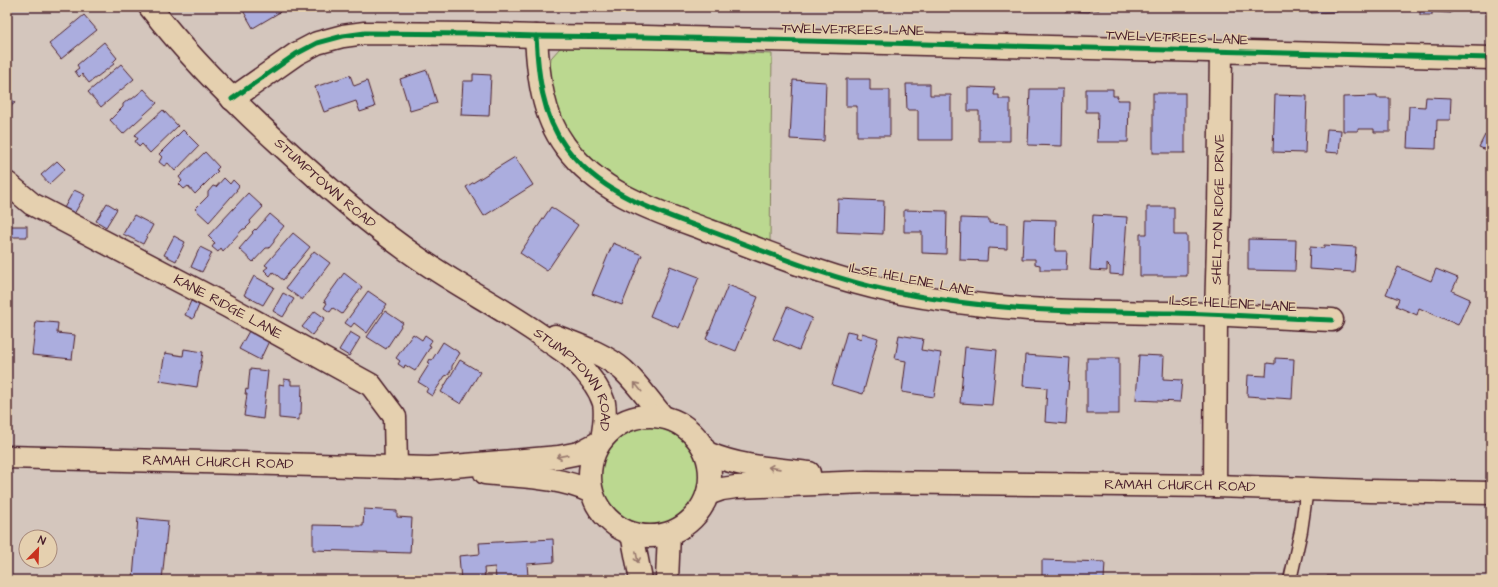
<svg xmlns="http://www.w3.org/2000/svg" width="1498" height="587" font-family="'Architects Daughter',sans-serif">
  <rect width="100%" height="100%" fill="#d4c6bd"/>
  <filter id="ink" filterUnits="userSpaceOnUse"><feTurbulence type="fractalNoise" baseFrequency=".025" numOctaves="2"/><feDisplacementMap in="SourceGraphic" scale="8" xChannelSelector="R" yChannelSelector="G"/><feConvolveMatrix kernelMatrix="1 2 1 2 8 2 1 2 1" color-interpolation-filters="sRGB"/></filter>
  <g filter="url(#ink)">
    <g fill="#bbd890" stroke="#827c5e">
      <polygon points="574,45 772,54 770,243 630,189 599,170 576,149 562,123 553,95 549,72 551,58 560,48"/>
      <circle cx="650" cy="476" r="60"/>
    </g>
    <g fill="#abadde" stroke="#4a1f2b">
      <polygon points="241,7 277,7 280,12 253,28"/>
      <polygon points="1053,7 1099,7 1099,10 1088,9 1089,12 1065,11 1065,9 1053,8"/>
      <rect x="1255" y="7" width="16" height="3"/>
      <polygon points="1311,7 1337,7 1337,12 1311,13"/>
      <polygon points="1371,7 1396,7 1396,11 1370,10"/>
      <polygon points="1420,7 1451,7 1451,13 1432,12 1432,15 1420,15"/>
      <polygon points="1487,7 1491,7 1491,14 1486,14"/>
      <polygon points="84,15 97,30 61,59 49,44"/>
      <polygon points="104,42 117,58 113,62 114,64 89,83 82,74 79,77 75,71 79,68 77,65"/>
      <polygon points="121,64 134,79 101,107 88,92"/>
      <polygon points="427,70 437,103 410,111 400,79"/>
      <polygon points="473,74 491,75 489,116 461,115 463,81 473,81"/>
      <polygon points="350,75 354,86 367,81 375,107 360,112 356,101 324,112 315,87"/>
      <polygon points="846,79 870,79 870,90 890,90 890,136 857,136 857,106 846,106"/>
      <polygon points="793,80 826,82 824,141 790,139"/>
      <polygon points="906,84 930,84 930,95 951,95 951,140 918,140 918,110 907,110"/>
      <polygon points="968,87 995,88 994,95 999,95 999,99 1010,99 1010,141 979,141 979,111 968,111"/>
      <polygon points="144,89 157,103 123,134 110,120 123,107 123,104 129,99 132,99"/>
      <polygon points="1030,89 1063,89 1062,146 1028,145"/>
      <polygon points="1086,89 1113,89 1113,96 1118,96 1117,100 1129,100 1128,142 1097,142 1098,112 1086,112"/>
      <polygon points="7,93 15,103 7,109"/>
      <rect x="1153" y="93" width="32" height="60"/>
      <polygon points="1275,95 1307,96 1305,153 1273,152"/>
      <polygon points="1377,96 1377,98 1390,98 1390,132 1374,132 1374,129 1358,129 1358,131 1343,131 1343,97"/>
      <polygon points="1426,97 1451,98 1450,120 1437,120 1436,149 1407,148 1409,106 1425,107"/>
      <polygon points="163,110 178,126 150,153 142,144 139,147 135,141 138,139 135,135"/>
      <polygon points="1327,129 1341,130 1339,153 1325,152"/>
      <polygon points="183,130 199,146 175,171 168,163 164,166 159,162 162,157 159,154"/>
      <polygon points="1485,135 1491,138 1491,152 1479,147"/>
      <polygon points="205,152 219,167 216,170 218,171 195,194 188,186 184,189 179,184 182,181 179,177"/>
      <polygon points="515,157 533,185 484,216 466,187"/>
      <polygon points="57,161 65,169 49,184 41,175"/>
      <polygon points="224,178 230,184 233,180 239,186 236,190 237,190 209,222 195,209 208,196 208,192 213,186 216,187"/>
      <polygon points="74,190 85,195 74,214 64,208"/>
      <polygon points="248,193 263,207 250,221 251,223 245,229 243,229 223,251 221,248 218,252 212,247 215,243 208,236"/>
      <polygon points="838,199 884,201 883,234 837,232"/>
      <polygon points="107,203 117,209 106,227 96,221"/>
      <polygon points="551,207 578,225 547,271 520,253"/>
      <polygon points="1147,207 1174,207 1174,235 1187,235 1187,276 1140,276 1140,234 1147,234"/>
      <polygon points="904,210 947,211 946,254 922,253 922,232 904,232"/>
      <polygon points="270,214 284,226 274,239 274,242 269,248 266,248 253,262 239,249 253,233 252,232 255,229 256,230"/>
      <polygon points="134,215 153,225 143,244 123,234"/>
      <polygon points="1093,215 1127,217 1123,275 1110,274 1110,267 1107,264 1107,271 1090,270"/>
      <polygon points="961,218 989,219 989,223 1007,224 1007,249 988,248 987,261 960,260"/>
      <polygon points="1024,219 1056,220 1055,251 1067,251 1066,270 1040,270 1040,265 1035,264 1035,259 1022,259"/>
      <rect x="7" y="226" width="20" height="11"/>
      <polygon points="293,233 310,247 283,280 273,272 270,276 264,270 268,267 265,265"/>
      <polygon points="174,236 185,242 176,261 164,255"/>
      <polygon points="1248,239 1296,240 1295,271 1248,270"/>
      <polygon points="613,243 642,255 622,305 592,294"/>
      <polygon points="1324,245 1356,247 1354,272 1309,269 1310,247 1324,248"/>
      <polygon points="200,247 212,253 202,272 191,267"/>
      <polygon points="314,251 330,263 302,300 286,288"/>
      <polygon points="670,266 699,277 679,328 650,316"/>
      <polygon points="1398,267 1431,281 1436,269 1458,278 1452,291 1470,299 1458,325 1419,308 1417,315 1396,306 1399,299 1386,294"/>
      <polygon points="344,273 362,287 342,314 333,308 330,312 324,308 327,303 324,301"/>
      <polygon points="254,276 274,287 263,305 244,295"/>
      <polygon points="728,285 758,297 736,351 706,339"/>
      <polygon points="368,291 387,304 367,333 354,323 351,327 345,323"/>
      <polygon points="283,293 294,299 283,317 273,311"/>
      <polygon points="191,301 199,305 193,319 185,315"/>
      <polygon points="787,307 812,318 799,350 773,339"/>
      <polygon points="315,311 325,318 312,335 302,327"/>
      <polygon points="385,311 403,323 386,349 367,337"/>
      <polygon points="36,321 58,323 57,333 75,335 72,359 32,355"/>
      <polygon points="249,331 269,341 260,360 239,349"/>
      <polygon points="847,331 857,333 856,337 861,339 862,333 878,338 863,394 832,385"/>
      <polygon points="350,332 360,338 349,356 339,350"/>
      <polygon points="413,334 422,340 425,335 432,340 429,345 431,346 415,371 405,365 404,368 398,364 400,361 396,358"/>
      <polygon points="899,335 923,339 921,350 941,353 934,397 902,392 906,361 895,359"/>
      <polygon points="443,342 460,353 452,366 452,369 448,375 445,376 432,396 426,392 428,388 418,382 430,363 428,363 430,359 432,360"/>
      <polygon points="965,347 997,350 992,405 960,403"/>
      <polygon points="184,349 203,352 197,387 160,381 165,353 183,356"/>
      <polygon points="1025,355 1070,358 1066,424 1045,422 1047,388 1023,386"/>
      <polygon points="1139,355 1164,356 1163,379 1182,380 1180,402 1136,400"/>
      <rect x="1087" y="358" width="32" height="56"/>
      <polygon points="1275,358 1294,359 1292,399 1247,396 1248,375 1266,376 1267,363 1275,364"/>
      <polygon points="460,360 480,372 461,404 441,392"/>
      <polygon points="250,369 268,371 263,419 244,416 247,394 245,394 246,389 248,390"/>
      <polygon points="284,379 291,380 291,385 302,385 301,415 299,415 299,420 279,418 279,384 284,385"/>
      <polygon points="364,509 397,511 397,517 412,518 410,553 313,550 313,525 363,526"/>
      <polygon points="138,518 168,521 162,580 133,578"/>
      <polygon points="553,539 554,562 527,564 528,576 511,577 512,580 496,580 495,567 484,568 485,580 461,580 459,556 480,554 479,543"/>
      <polygon points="1042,560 1105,562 1104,580 1042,580"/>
      <polygon points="1327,576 1336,576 1335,580 1343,580 1328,580"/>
      <polygon points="1193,577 1255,578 1255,580 1193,580"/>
    </g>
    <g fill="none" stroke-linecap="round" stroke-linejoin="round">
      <g stroke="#4a1f2b" stroke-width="15">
        <polyline id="service" points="1290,580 1301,531 1307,489"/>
      </g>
      <g stroke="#4a1f2b" stroke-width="25">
        <g id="minor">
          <path id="s1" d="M150,7c39,50 84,95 131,138 44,41 90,81 140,115 42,29 87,51 128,81 9,7 19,12 26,20 12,11 24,27 29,42 2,11 0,25 -2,36"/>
          <path d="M536,36c2,38 6,79 29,110 36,49 91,65 145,85 59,22 118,47 180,60 46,9 91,15 138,18 47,3 95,3 143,4 54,1 108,5 161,7"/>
          <polyline points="232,99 296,54 317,43 343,36 365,33 472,34 536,36 645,37 1491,58"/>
          <path id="s2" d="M7,183l25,21 195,102 144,79 24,32 1,50"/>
          <path d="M555,336c23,9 50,18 68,34 15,14 27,32 40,47"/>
          <path id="s3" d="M1215,486l1,-172 3,-105 2,-158"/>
          <polyline points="632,534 641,580"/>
          <polyline points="667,580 669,534"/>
        </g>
      </g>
      <g stroke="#4a1f2b" stroke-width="25">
        <g id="secondary">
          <circle cx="650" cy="476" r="60"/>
          <path d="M707,453c32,14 68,16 102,20"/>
          <path id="s4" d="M7,457l423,11 129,-11 20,-4 19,-10"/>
          <path d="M485,473c34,4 72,3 104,18"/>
          <path id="s5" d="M708,494l14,-5 14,-2 132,-5 347,4 154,5 122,2"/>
        </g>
      </g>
      <use href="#service" stroke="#e5d0af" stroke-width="12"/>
      <use href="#minor" stroke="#e5d0af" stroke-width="22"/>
      <use href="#secondary" stroke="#e5d0af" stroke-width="22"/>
      <g stroke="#e5d0af" stroke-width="8">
        <g id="cycleway">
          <path d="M536,36c2,38 6,79 29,110 36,49 91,65 145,85 59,22 118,47 180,60 46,9 91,15 138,18 47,3 95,3 143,4 54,1 108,5 161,7"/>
          <polyline points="232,99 296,54 317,43 343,36 365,33 472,34 536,36 645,37 1491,58"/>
        </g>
      </g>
      <use href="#cycleway" stroke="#00873e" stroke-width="5"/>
    </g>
    <defs><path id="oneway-shaft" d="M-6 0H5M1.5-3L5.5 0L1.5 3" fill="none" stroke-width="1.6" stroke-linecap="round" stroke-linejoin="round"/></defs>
    <g stroke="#98786d">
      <use href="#oneway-shaft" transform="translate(638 387) rotate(-129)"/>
      <use href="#oneway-shaft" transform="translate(562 456) rotate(169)"/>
      <use href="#oneway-shaft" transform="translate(774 468) rotate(-172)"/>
      <use href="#oneway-shaft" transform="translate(637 557) rotate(79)"/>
    </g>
  </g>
  <g text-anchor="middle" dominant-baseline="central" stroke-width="3" stroke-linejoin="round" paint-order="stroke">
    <g font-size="14" fill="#4a1f2b" stroke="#e5d0af">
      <text transform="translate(853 30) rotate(1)">TWELVETREES LANE</text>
      <text transform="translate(1177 38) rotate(2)">TWELVETREES LANE</text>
      <text stroke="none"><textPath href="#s1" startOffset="249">STUMPTOWN ROAD</textPath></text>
      <text stroke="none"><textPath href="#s3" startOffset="277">SHELTON RIDGE DRIVE</textPath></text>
      <text transform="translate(912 280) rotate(11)">ILSE HELENE LANE</text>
      <text transform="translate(1233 304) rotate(3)">ILSE HELENE LANE</text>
      <text stroke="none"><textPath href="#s2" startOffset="254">KANE RIDGE LANE</textPath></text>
      <text stroke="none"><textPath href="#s1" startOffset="571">STUMPTOWN ROAD</textPath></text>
      <text stroke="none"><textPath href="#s4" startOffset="211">RAMAH CHURCH ROAD</textPath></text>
      <text stroke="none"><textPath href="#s5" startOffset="473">RAMAH CHURCH ROAD</textPath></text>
    </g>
  </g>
  <rect width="1498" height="587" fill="none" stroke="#e5d0af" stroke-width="24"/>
  <rect x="12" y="12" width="1474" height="563" fill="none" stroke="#4a1f2b" stroke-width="1.5" filter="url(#ink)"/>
  <g transform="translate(38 549) rotate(23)"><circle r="19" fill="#e5d0af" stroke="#a7897a"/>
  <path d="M0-3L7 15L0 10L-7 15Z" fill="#c8321e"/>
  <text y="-6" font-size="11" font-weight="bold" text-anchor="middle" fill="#4a1f2b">N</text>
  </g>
</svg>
